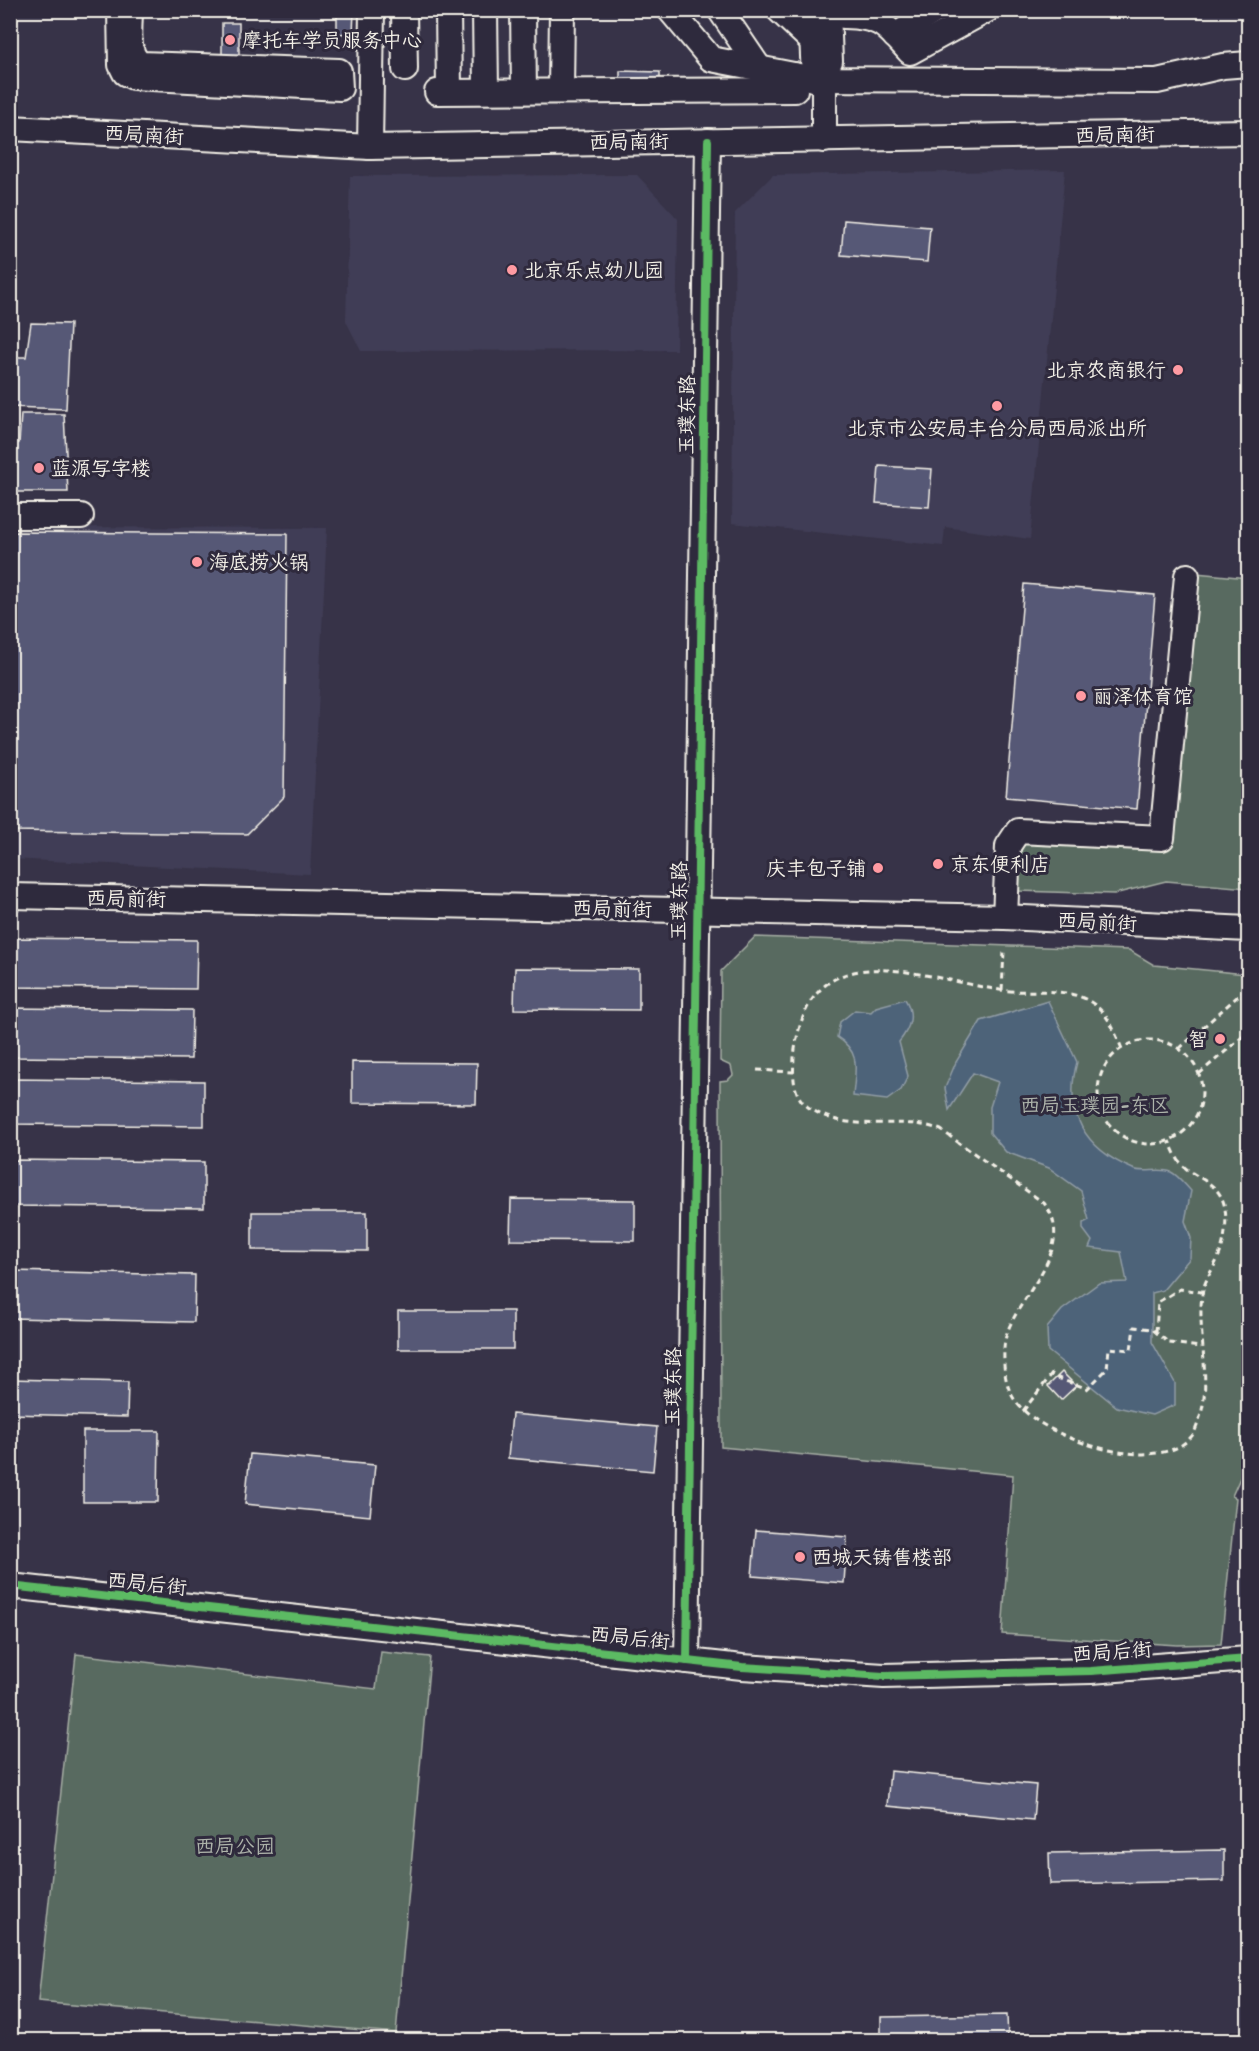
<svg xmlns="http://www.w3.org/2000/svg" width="1259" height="2051" font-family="Sriracha,'LXGW WenKai TC',sans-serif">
  <rect width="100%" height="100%" fill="#373348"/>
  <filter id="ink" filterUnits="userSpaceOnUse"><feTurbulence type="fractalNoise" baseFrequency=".0167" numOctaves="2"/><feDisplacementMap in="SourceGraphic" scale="12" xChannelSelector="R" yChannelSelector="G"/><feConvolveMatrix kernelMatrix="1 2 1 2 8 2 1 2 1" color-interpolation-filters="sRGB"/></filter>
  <g filter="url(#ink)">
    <g fill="#413e56">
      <polygon points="1065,170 1030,539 945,527 943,546 732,523 735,213 773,175"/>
      <polygon points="637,175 678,219 676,350 361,351 346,321 350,176"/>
      <polygon points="11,527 327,528 310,874 11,859"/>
    </g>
    <g fill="#596a61" stroke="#a6aea4" stroke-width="1.5">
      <polygon points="1196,573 1248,578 1248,888 1166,881 1114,894 1018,891 1021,845 1026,838 1168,846"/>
      <polygon points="755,937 1129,950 1154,965 1246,974 1248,976 1248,1460 1232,1496 1236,1498 1221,1644 1177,1645 1002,1634 1013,1475 721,1447 720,1081 728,1080 733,1075 731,1066 720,1061 721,971"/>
      <polygon points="381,1652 430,1657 396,2033 38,2002 76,1654 376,1689"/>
    </g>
    <g fill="#4d6379" stroke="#909ca5" stroke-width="1.5">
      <path d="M905,999c10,16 5,29 -6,43l9,34 -7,14 -14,10 -34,-4c2,-26 9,-43 -16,-59l3,-15 15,-12 16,2 5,-5z"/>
      <path d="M1048,1001l29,61c-14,51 8,87 56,107 11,5 27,-2 38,3 7,3 15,14 20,19l-6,30 6,17 -1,20 -27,32 -11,3v49l23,41v22l-23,10 -35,-8 -69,-56 -1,-23 15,-18 37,-27 28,-1 -6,-30 -32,-4 3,-7 -9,-12v-6l6,-3 -8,-29 -32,-23 -43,-16 -16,-19v-26l8,-25 -25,-9 -24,37 -4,-22 11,-26 25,-41z"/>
    </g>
    <g fill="#575976" stroke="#f4f1e8" stroke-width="1.5">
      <polygon points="337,11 354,11 353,33 337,34"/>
      <rect x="222" y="23" width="17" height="35"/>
      <polygon points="620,71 660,72 660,86 620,86"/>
      <polygon points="844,220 930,227 927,262 841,255"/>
      <polygon points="31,323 70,324 66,409 10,407 10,357 26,357"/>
      <polygon points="21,414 64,414 68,492 10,492 10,443 19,443"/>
      <polygon points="879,466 932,469 929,507 876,503"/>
      <polygon points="10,532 287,534 284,797 247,834 10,831"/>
      <polygon points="1024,584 1155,595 1137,809 1006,797"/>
      <polygon points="10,938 197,940 196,989 10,987"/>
      <polygon points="515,968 639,969 639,1010 514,1009"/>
      <polygon points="10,1008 192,1010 191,1059 10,1057"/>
      <polygon points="352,1062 477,1063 476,1104 352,1103"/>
      <polygon points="10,1079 204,1081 204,1126 10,1124"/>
      <polygon points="10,1160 204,1162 204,1208 10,1206"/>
      <polygon points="511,1199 635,1200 635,1241 510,1240"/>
      <polygon points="252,1212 367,1212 367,1251 252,1250"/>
      <polygon points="10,1271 195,1275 194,1322 10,1318"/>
      <rect x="398" y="1311" width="115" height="38"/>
      <polygon points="1062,1372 1076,1386 1061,1400 1048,1386"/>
      <polygon points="10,1379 128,1382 127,1417 10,1414"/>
      <polygon points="512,1414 657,1427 653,1471 508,1458"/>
      <polygon points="83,1431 159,1431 158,1502 83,1502"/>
      <polygon points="250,1454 375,1465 370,1516 245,1504"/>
      <polygon points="756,1530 847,1537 844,1583 752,1576"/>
      <polygon points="890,1771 1036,1785 1033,1820 887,1806"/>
      <polygon points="1224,1850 1224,1881 1050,1884 1049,1853"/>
      <polygon points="1007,2015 1008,2040 881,2040 881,2017"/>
      <polygon points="10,2038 44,2040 10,2040"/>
    </g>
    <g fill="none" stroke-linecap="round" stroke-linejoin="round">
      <g stroke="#f4f1e8" stroke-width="28">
        <g id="minor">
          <path d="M120,10l1,55 4,8 8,4 207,11 -1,-17 -198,-7c-16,-10 -11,-36 -11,-54"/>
          <polyline points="404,10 405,69"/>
          <polyline points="448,10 449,91"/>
          <polyline points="485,10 486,91"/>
          <polyline points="523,10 524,91"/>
          <polyline points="670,10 711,59 809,78"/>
          <polyline points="720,10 760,69"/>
          <polyline points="779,10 812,41"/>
          <polyline points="811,10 814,79 1157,81 1223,66 1248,64"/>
          <polyline points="828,10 830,61"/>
          <path d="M844,16c38,1 41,9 66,36l77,-42"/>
          <polyline points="895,36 936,10"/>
          <polyline points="561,91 562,10"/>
          <polyline points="437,92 795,90 794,75"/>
          <polyline points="10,128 370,147 1248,132"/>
          <polyline points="824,140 824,79"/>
          <polyline points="370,147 372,10"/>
          <polyline points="10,516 81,516"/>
          <polyline points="10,896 1005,917 1248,929"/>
          <polyline points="1005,917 1008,846 1018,831 1162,838 1187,576"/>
          <polyline points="10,1586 742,1667 884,1676 1091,1671 1248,1659"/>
          <polyline points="687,1661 708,141"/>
        </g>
      </g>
      <g stroke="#f4f1e8" stroke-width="3" stroke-dasharray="6 4.5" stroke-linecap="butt">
        <polyline points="1002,990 1004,951"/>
        <polyline points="1242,995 1248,1003"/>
        <circle cx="1150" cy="1092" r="52"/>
        <path d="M1122,1049c-8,-19 -14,-37 -33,-48 -25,-15 -62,-7 -89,-11 -85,-13 -192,-63 -206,67 -1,18 -2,38 14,50 43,30 90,6 133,23l103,73c34,44 -23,89 -37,130 -4,11 -3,21 -3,32 1,13 4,27 13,38 26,35 140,74 174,34 4,-4 7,-14 9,-20 12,-36 -3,-84 2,-122 2,-15 11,-25 16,-37 7,-15 10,-39 6,-54 -7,-25 -32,-25 -45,-43 -4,-6 -7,-14 -10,-20"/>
        <polyline points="1179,1049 1248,987"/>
        <polyline points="757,1070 794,1072"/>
        <polyline points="1199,1074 1248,1032"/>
        <polyline points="1156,1332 1158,1302 1180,1289 1202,1292"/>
        <path d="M1023,1411l29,-37c10,8 23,9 35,15l20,-20 2,-21 22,2 3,-23 18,2 17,14 32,4"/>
      </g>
      <use href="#minor" stroke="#2f2a3d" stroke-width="24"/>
      <g stroke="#2f2a3d" stroke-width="11">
        <g id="cycleway">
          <polyline points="10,1586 742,1667 884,1676 1091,1671 1248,1659"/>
          <polyline points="687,1661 708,141"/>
        </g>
      </g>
      <use href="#cycleway" stroke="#5cba63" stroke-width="8"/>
    </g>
  </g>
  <g fill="#ff9aa2" stroke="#2f2a3d" stroke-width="2">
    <circle cx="230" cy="40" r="6"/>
    <circle cx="512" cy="270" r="6"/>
    <circle cx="1178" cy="370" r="6"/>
    <circle cx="997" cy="406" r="6"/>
    <circle cx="39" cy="468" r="6"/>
    <circle cx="197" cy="562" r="6"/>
    <circle cx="1081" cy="696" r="6"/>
    <circle cx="938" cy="864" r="6"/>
    <circle cx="878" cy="868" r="6"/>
    <circle cx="1220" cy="1039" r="6"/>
    <circle cx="800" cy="1557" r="6"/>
  </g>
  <g text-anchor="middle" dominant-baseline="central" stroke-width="6" stroke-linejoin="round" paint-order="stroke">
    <g font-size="20" fill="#f4f1e8" stroke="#2f2a3d" text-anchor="start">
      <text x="242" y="40">摩托车学员服务中心</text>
      <text x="524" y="270">北京乐点幼儿园</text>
      <text x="1166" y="370" text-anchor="end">北京农商银行</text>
      <text x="997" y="428" text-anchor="middle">北京市公安局丰台分局西局派出所</text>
      <text x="51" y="468">蓝源写字楼</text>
      <text x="209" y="562">海底捞火锅</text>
      <text x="1093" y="696">丽泽体育馆</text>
      <text x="950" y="864">京东便利店</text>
      <text x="866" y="868" text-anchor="end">庆丰包子铺</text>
      <text x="1208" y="1039" text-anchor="end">智</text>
      <text x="812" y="1557">西城天铸售楼部</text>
    </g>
    <g font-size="20" fill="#f4f1e8" stroke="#2f2a3d">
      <text transform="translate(144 135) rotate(3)">西局南街</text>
      <text transform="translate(1115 135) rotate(-1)">西局南街</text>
      <text transform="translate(629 142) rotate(-1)">西局南街</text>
      <text transform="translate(687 415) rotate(-89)">玉璞东路</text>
      <text transform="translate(126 899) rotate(1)">西局前街</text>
      <text transform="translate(679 901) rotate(-89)">玉璞东路</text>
      <text transform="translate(612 909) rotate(1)">西局前街</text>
      <text transform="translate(1097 922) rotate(3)">西局前街</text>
      <text transform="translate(673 1387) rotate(-89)">玉璞东路</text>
      <text transform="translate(147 1584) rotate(6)">西局后街</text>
      <text transform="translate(630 1638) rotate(6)">西局后街</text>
      <text transform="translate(1112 1652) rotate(-4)">西局后街</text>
    </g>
    <g font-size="20" fill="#aeb4ab" stroke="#2f2a3d">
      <text x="1095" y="1105">西局玉璞园-东区</text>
      <text x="235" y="1846">西局公园</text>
    </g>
  </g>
  <rect width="1259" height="2051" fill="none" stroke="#2f2a3d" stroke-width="36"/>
  <rect x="18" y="18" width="1223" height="2015" fill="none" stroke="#f4f1e8" stroke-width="2" filter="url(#ink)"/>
</svg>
